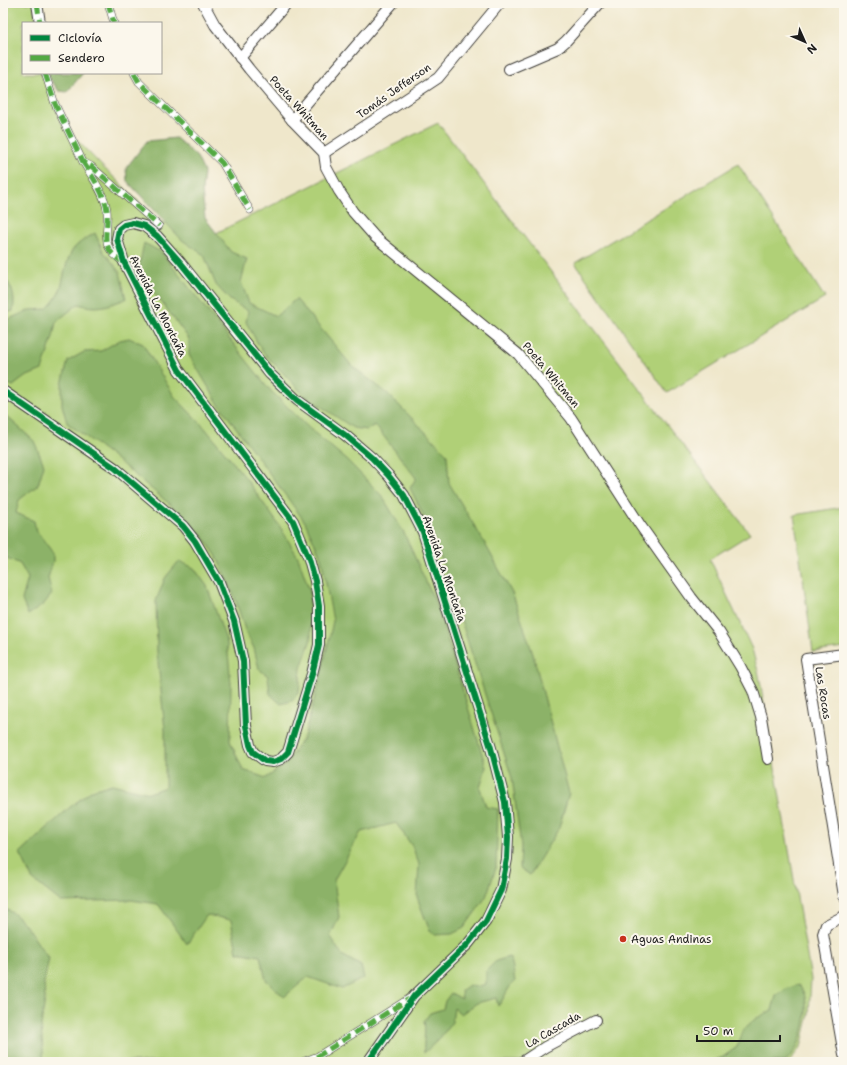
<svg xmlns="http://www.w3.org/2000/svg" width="847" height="1065" font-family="'Shantell Sans',sans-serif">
  <rect width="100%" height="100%" fill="#fbf7ec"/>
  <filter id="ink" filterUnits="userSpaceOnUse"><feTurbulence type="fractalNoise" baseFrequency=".025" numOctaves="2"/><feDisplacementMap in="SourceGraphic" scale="8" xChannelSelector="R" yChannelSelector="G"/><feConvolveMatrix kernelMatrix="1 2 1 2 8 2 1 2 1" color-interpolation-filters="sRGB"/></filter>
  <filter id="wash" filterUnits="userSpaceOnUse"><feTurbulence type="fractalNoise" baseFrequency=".012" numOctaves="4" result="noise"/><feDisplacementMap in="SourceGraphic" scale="16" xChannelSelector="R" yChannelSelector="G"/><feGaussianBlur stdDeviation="0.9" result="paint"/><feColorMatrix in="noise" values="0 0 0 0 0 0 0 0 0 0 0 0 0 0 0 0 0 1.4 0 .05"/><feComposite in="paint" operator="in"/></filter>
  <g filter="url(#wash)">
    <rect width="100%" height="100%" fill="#efe7cb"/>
    <g fill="#b0d077" stroke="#66764a">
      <polygon points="3,3 34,3 36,23 23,23 23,73 41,73 63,126 102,166 159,221 210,236 438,123 750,534 710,559 752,649 759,675 811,979 809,1014 801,1047 789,1062 3,1062"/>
      <polygon points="738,164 825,298 667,393 575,263"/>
      <polygon points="844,507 844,648 813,652 794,515"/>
    </g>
    <g fill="#8cb268" stroke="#546742">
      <polygon points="48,73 83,73 67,92 59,91 50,79"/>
      <polygon points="176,138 197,157 204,172 202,191 205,218 231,252 247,259 241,282 249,303 276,316 296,299 352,366 387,393 447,454 449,483 484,542 513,595 533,654 569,793 559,828 530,875 520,868 521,846 512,778 434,537 410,488 416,478 375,425 367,430 353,428 303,394 262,351 246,322 248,311 230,300 216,285 204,255 182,240 127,181 126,168 147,141"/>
      <path d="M95,233l8,18 17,21 6,27c-20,7 -27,11 -48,5l-22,18 -3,15 -11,33 -17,7 -12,9 -10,-4v-60l26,-12 17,-1c21,-18 14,-34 25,-56 4,-9 16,-15 24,-20z"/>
      <polygon points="144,243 161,252 270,390 310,429 348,461 382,496 403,531 438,608 486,767 480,788 486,807 498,809 496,868 486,897 464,928 452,934 434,935 429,929 417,897 419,864 412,846 396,823 361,832 334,880 339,917 330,937 342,955 361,966 364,978 342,989 308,977 284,997 266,980 260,956 237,952 231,920 207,915 187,944 158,904 131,900 61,902 32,879 20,853 69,808 92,790 112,784 149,793 165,787 165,730 157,652 156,601 165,578 179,561 194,568 207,586 227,643 231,683 230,741 243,770 266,778 286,764 304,736 322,671 333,621 321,557 305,522 218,403 189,355 189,339 163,304 141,278 140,262"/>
      <path d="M3,275c9,12 13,21 10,36l-10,3z"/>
      <polygon points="129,338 143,344 174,396 205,428 244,476 279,525 298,557 310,592 311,639 301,668 299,692 292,701 281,704 270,694 268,676 259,669 254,648 246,633 235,598 216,555 204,538 172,506 111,455 67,423 62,405 62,384 68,361 84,352 101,351 120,340"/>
      <polygon points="3,413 34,441 44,465 38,485 19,500 16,513 34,521 36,530 53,553 53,561 48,578 52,594 43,605 28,615 22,600 28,578 20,564 3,556"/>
      <path d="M3,908c23,8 31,34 46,50l-5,24 1,17 -4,27 3,36h-41z"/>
      <path d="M509,957c5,8 4,15 6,24 -8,7 -10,17 -17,25l-2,-8 -19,5 -16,11 -7,-6 -2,14 -12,16 -16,15c-1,-11 2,-21 0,-32l6,-8 13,-4 2,-8 6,-8 11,6 -1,-8 8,-6 7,2 10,-3v-13l10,-10z"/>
      <path d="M798,985c15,12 6,47 -1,62 -3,6 -8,10 -12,15h-75l13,-5 14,-10 7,-18 11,-10 17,-9 4,-14 10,-7z"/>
    </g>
  </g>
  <g filter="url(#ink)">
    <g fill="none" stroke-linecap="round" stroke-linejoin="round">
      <g stroke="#3c3a36" stroke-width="8">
        <g id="pedestrian">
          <polyline points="108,3 114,23"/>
          <polyline points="45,73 55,104 83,162 91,166 159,226"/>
          <polyline points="134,73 139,82 222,163 250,210"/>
          <path d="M83,162c8,13 22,33 24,48 2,24 -9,36 17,52"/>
          <polyline points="302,1062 318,1056 410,998"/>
        </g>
      </g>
      <g stroke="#3c3a36" stroke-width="12">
        <g id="minor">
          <polyline points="37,3 40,23"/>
          <polyline points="203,3 215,25 249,69 292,120 324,153 326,167 339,191 353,212 375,237 518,354 571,418 640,525 691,597 719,632 740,666 753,691 761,717 768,759"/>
          <polyline points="240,58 287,3"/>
          <polyline points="509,69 558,48 566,41 600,3"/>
          <polyline points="292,120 393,3"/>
          <polyline points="324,153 438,78 500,3"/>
          <polyline points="3,391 115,468 183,526 195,541 219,582 234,621 243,661 246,726 250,745 253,752 265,761 273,762 281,759 288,752 312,674 319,645 319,606 315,581 309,559 293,521 179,370 124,262 117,239 119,229 124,225 133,223 144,226 157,236 180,262 270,374 297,400 345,435 372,458 388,475 404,495 423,532 491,748 505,802 508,837 507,859 501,890 486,921 468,944 414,996 368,1062"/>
          <polyline points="844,654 806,659 844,896"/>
          <polyline points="844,916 826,925 823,934 844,1055"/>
          <polyline points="522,1062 545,1047 596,1020"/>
        </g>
      </g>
      <use href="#pedestrian" stroke="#fff" stroke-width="7"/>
      <use href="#minor" stroke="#fff" stroke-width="10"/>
      <g stroke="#52a943" stroke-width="5" stroke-dasharray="10 5" stroke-linecap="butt">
        <polyline points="37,3 40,23"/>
        <polyline points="108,3 114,23"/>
        <polyline points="45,73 55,104 83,162 91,166 159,226"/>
        <polyline points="134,73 139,82 222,163 250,210"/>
        <path d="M83,162c8,12 22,33 24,48 2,23 -10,36 16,52"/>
        <polyline points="302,1062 318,1056 409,999"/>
      </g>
      <g stroke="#fbf7ec" stroke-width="8">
        <polyline id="cycleway" points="3,391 115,468 183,526 195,541 219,582 234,621 243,661 246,726 250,745 253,752 265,761 273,762 281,759 288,752 312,674 319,645 319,606 315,581 309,559 293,521 179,370 124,262 117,239 119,229 124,225 133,223 144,226 157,236 180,262 270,374 297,400 345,435 372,458 388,475 404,495 423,532 491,748 505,802 508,837 507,859 501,890 486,921 468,944 414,996 368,1062"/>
      </g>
      <use href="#cycleway" stroke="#00873e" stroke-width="6"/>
    </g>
  </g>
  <circle fill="#c8321e" stroke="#fbf7ec" stroke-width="1.5" cx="623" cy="939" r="4"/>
  <g text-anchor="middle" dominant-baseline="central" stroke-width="4" stroke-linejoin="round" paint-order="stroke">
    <g font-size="11" fill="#1c1c1c" stroke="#fbf7ec">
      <text transform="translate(394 91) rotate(-35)">Tomás Jefferson</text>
      <text transform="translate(299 108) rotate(48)">Poeta Whitman</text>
      <text transform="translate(158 306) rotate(63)">Avenida La Montaña</text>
      <text transform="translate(551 375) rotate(50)">Poeta Whitman</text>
      <text transform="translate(444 569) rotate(71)">Avenida La Montaña</text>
      <text transform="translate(823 693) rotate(81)">Las Rocas</text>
      <text transform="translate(553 1030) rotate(-30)">La Cascada</text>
    </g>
    <g font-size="11" fill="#1c1c1c" stroke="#fbf7ec" text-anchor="start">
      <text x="631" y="939">Aguas Andinas</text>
    </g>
  </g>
  <rect width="847" height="1065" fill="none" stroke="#fbf7ec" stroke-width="16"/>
  <rect x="22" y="22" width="140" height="52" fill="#fbf7ec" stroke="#a29f99"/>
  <rect x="30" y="35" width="20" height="6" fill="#00873e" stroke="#a29f99"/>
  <text x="58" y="42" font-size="12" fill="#1c1c1c">Ciclovía</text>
  <rect x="30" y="55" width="20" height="6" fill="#52a943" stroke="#a29f99"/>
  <text x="58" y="62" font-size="12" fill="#1c1c1c">Sendero</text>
  <g transform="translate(805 42) rotate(135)" stroke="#fbf7ec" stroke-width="3" paint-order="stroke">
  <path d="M0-3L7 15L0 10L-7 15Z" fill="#1c1c1c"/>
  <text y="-6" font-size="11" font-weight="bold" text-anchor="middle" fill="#1c1c1c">N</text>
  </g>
  <path d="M697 1035v6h83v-6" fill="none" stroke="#1c1c1c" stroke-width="2"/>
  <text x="703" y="1035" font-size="12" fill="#1c1c1c" stroke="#fbf7ec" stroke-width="3" paint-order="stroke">50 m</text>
</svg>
